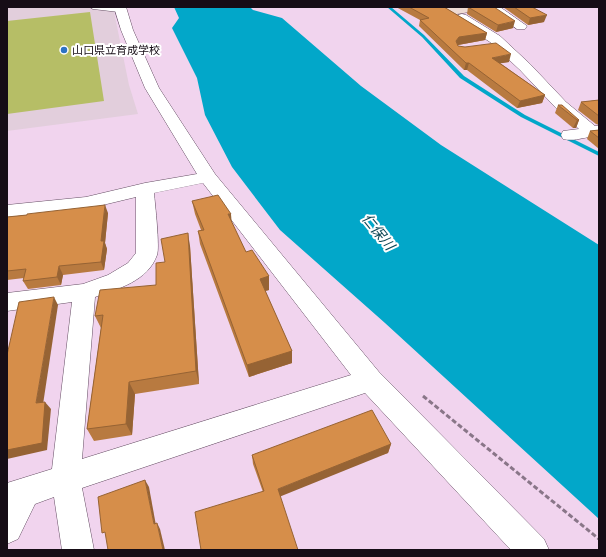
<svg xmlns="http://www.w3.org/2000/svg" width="606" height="557" font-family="Karla,'Noto Sans JP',sans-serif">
  <rect width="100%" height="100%" fill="#f1d4ee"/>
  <polygon fill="#e2cedc" points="7,7 113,7 129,85 138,114 7,131"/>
  <polygon fill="#b6be66" points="90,12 104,101 7,114 7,21"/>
  <polygon fill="#02a7c9" points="174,7 250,7 253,10 282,18 361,86 441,145 599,245 599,519 385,323 280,230 232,167 205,115 197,78 172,28 179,18"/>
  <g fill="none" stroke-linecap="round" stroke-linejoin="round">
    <polygon fill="#02a7c9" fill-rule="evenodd" points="387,7 391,7 424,35 464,76 525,115 599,152 599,156 521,117 460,78 422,37"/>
    <g stroke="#654e64" stroke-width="1">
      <polygon id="lane" points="90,7 111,7 122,10 119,12 93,9"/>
    </g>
    <g stroke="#654e64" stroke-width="1">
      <g id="street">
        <path d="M114,7h12l7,23 26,58 56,86 164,198 165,167 5,11h-38l-146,-157 -283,95 12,62h-32l-8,-53 -19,7 -17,35 -11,5v-61l45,-14 20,-167 -65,9v-18l76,-9 25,-9 20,-12 8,-10v-56l-50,12 -79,8v-12l79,-8 59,-14 52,-9 -52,-86 -24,-58zM203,183l148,192 -269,84 13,-162c23,-8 53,-16 62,-42 3,-8 -2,-51 -3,-62z"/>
        <polygon points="486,7 500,7 527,26 525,29 517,29"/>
        <path d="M462,14l4,1 34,21 30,28 36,38 29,24h4v10c-13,0 -23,6 -36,3l-2,-4 2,-4 16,-2 -23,-21 -36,-38 -30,-28 -32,-21 -2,-3 2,-3z"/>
      </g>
    </g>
    <g stroke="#654e64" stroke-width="1">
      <path id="secondary" d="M437,7h43l-2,2c-12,4 -32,10 -41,-2z"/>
    </g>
    <polyline stroke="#897688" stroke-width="3" stroke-dasharray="5 2.5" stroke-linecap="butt" points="423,396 599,539"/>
    <use href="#lane" fill="#fff" fill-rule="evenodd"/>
    <use href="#street" fill="#fff" fill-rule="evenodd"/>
    <use href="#secondary" fill="#eedad3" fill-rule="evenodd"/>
  </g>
  <g fill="#b87a40">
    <polygon points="396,7 444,7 487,33 485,40 458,45 458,46 509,62 500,63 545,95 542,103 517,108 467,70 464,70 419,26 420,20"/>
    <polygon points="468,7 513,28 496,32 467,14"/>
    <polygon points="503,7 532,7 544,22 528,25"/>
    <polygon points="599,100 599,125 596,124 578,110 581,102"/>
    <polygon points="558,105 579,120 576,128 573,128 555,113"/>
    <polygon points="599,130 599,149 587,139 590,131"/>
    <polygon points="192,201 231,221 246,252 269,276 269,290 265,291 292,351 292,363 249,377 200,244 198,231 201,230 195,214"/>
    <polygon points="108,213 105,243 107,249 104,270 63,275 61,285 28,289 23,281 24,278 7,280 7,217"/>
    <polygon points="190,246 199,384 135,394 132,435 94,441 87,429 101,328 95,316 156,285"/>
    <polygon points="391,444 388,453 263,492 253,464 252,455"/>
  </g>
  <g fill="#966334">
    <polygon points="547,15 544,22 528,25 530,18"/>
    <polygon points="515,21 513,28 496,32 498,25"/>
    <polygon points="487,33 485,40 458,45 456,41 459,37"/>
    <polygon points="511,54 509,62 490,65 492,58"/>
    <polygon points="466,63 469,63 467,70 464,70"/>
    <polygon points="545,95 542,103 517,108 520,101"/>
    <polygon points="577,120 579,120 576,128 573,128"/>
    <polygon points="105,205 108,213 105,243 107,249 104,270 101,262 101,241"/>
    <polygon points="228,214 231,214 232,227"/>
    <polygon points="188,233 190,246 199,384 196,371"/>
    <polygon points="59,266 63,275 61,285 57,277"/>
    <polygon points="269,276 269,290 261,292 260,279"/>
    <polygon points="54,297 58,305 42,411 36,403"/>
    <polygon points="292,351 292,363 249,377 247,365"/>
    <polygon points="129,382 135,394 132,435 126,424"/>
    <polygon points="45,402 51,409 47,450 7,459 7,450"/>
    <polygon points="391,444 388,453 279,497 278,489"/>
    <polygon points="145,480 149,487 157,531 154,524"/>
    <polygon points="157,523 160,529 165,550 163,550"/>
  </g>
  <g fill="#d68e4a" stroke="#966334">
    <polygon points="409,7 444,7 487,33 459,37 456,41 458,46 465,47 496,43 511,54 492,58 545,95 520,101 469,63 466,63 420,20 429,18"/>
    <polygon points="468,7 494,7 515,21 498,25"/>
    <polygon points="514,7 532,7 547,15 530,18"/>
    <polygon points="599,100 599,116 581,102"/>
    <polygon points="558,105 562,105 579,120 577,120"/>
    <polygon points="599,130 599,138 590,131"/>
    <polygon points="218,195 231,214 228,214 246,252 252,250 269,276 260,279 292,351 247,365 198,231 204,230 192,201"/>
    <polygon points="105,205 101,241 104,241 101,262 59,266 57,277 23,281 26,269 7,271 7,217 27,215 27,214"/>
    <polygon points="188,233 196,371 129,382 126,424 87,429 103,315 95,316 100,290 156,285 156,263 165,262 161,239"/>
    <polygon points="54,297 36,403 45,402 42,443 7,450 7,355 19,302"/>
    <polygon points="372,410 391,444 278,489 298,550 201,550 195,512 264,491 252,455"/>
    <polygon points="145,480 154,524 157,523 163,550 108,550 105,532 102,533 98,497"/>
  </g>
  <circle fill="#2c73c4" stroke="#fff" stroke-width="1.5" cx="64" cy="50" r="4"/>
  <g text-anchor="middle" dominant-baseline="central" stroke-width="4" stroke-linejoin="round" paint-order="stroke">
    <g font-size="11" fill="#160d16" stroke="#fff" text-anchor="start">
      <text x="72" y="50">山口県立育成学校</text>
    </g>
    <g font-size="14" font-style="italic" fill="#0e4755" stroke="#fff">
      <text transform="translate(378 232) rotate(51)">仁保川</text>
    </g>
  </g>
  <rect width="606" height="557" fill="none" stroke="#160d16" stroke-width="16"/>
</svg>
